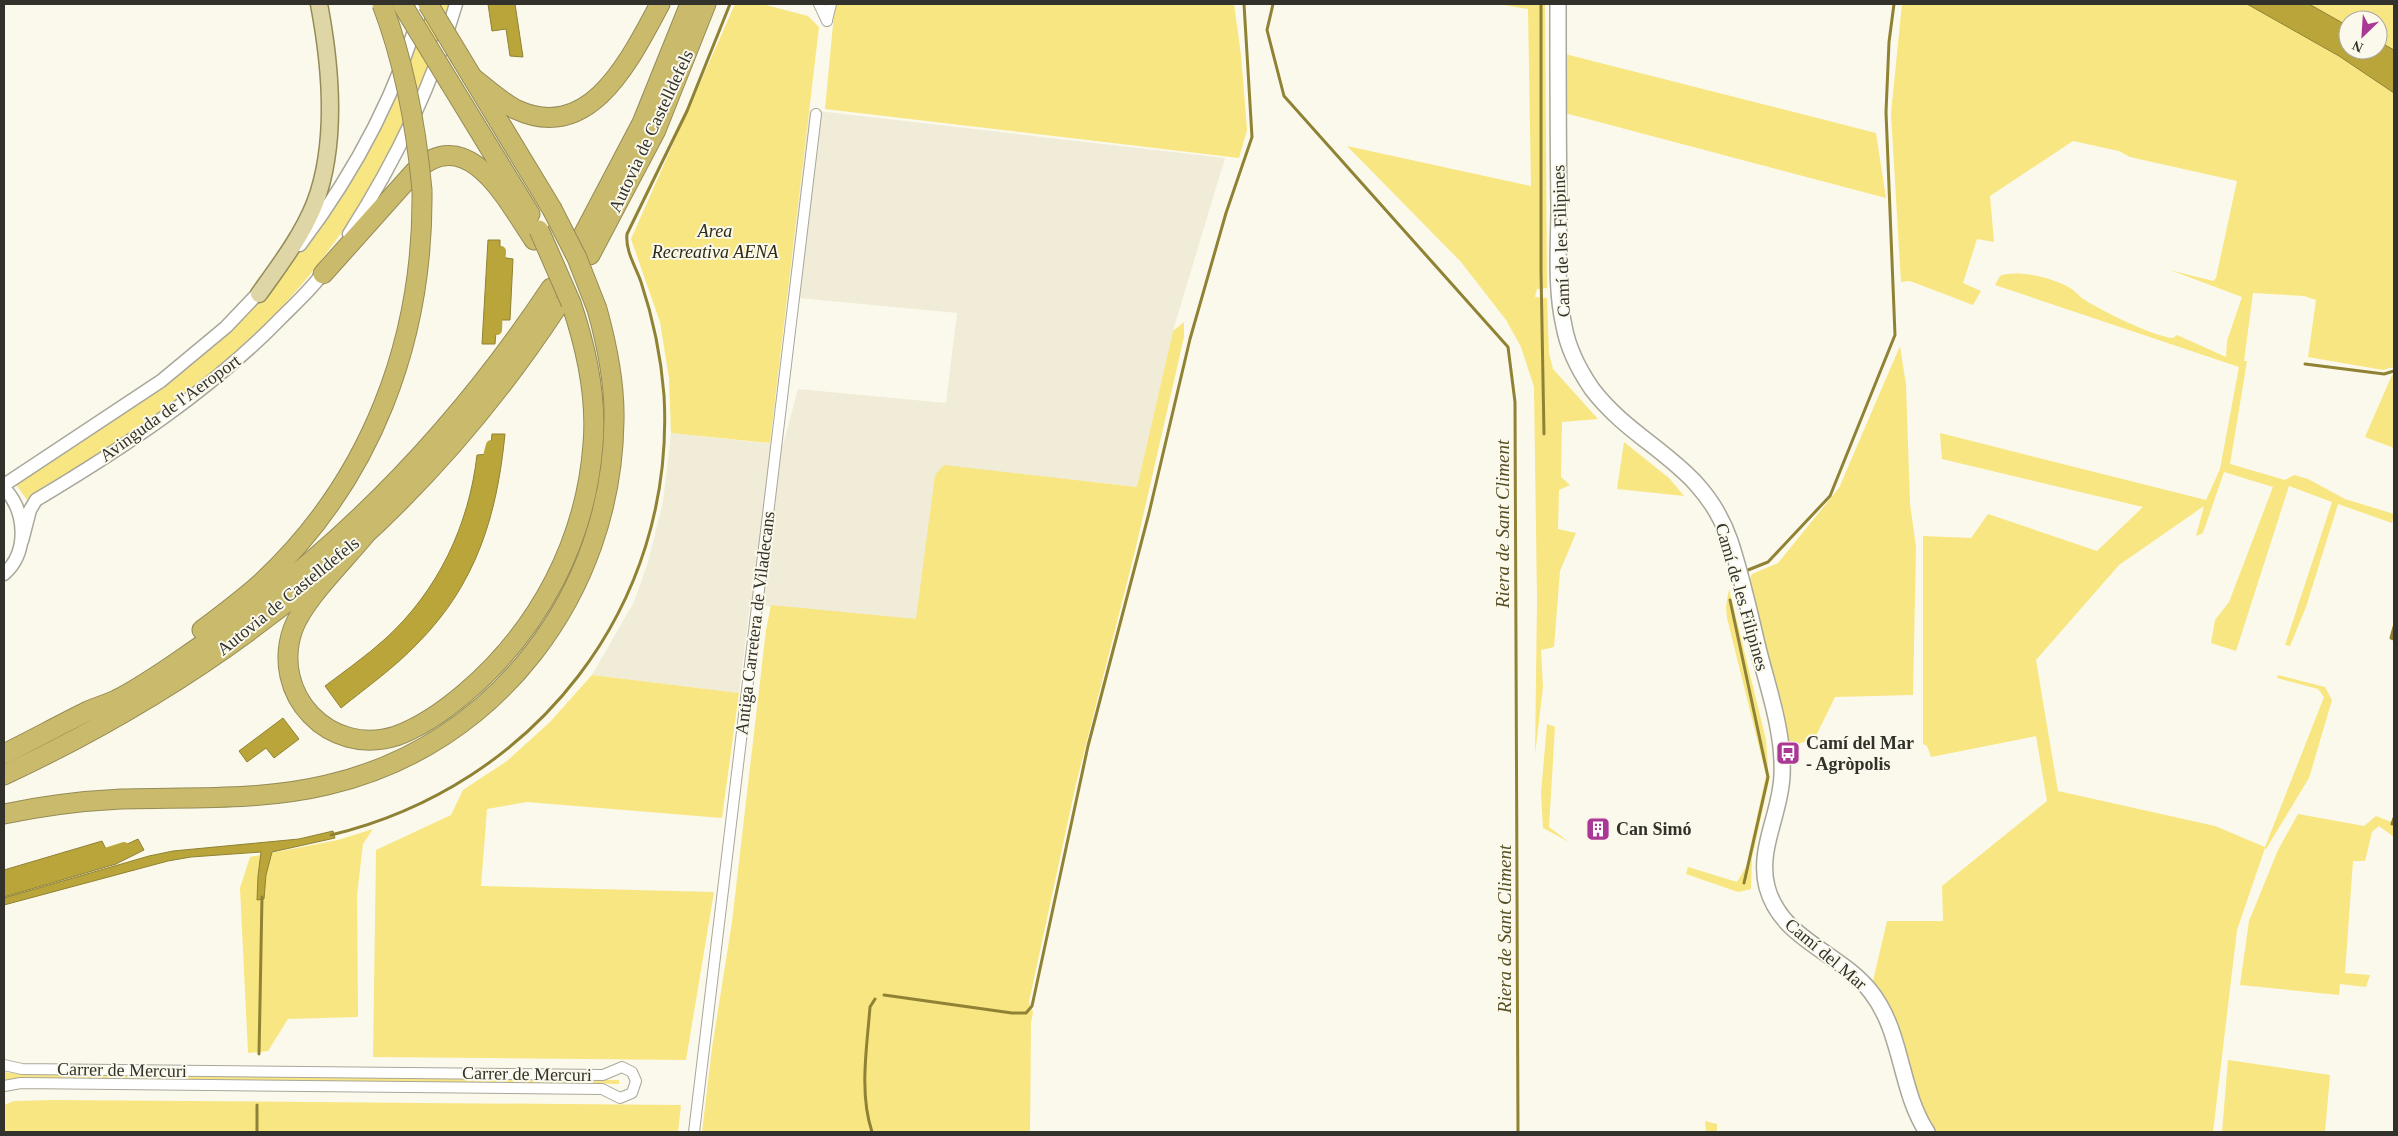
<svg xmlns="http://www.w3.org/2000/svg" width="2398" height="1136" font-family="'Times New Roman',serif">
  <rect width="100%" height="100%" fill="#fbf9eb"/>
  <polygon fill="#f0ecd7" points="809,110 1225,158 1173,331 1137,487 944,466 923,625 750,604 739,693 592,675 634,602 648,562 663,502 671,433 783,445 798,389 946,403 957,313 788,297"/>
  <g fill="#f8e682">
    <path d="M428,4h21c-6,21 -11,44 -20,65 -55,138 -141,253 -262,340 -45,32 -93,61 -140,91l-12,-17c60,-39 124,-75 179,-121 113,-95 191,-217 234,-358z"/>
    <polygon points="735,4 762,4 808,16 819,27 770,443 671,433 669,378 660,322 631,239"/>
    <polygon points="835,4 1234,4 1241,55 1247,130 1239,158 825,109"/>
    <polygon points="1498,4 1545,4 1547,288 1537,289 1535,297 1547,298 1549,353 1553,369 1598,419 1562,422 1561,477 1570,485 1559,490 1558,529 1576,533 1560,571 1554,647 1541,650 1543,687 1535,755 1537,600 1534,387 1521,347 1506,320 1461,262 1347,146 1531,186 1528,9"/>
    <path d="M1902,4h345l92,52 55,37v274l-11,3 -75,-13 8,-57 -12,-4 -51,-3 -9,68h3l-17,103 55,16 9,-5 14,4 37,20 49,15 -2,9 -54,-19 -32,103 -16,39 -5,-1 47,-143 -43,-16 -53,165 -25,-8 4,-23 14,-18 44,-115 -49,-15 -21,61 -7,3 8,-30 -85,59 -83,95 22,131 157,35 50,21 59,-150 -6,-8 -41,-11 1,-3 47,12 7,13 -23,78 -43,71 -1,-1 -28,82 -24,202h-278c-23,-33 -23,-60 -33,-95 -6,-20 -18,-38 -29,-56l14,-60h56l-1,-35 105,-85 -11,-65 -105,21 -4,-11 -4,-2v-208l48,2 17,-24 109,37 46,-44 -201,-48 -2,-26 266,67 14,-31 19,-102 -244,-82 5,-9c17,-7 55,2 70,12 6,3 9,9 15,12 19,12 67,36 88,38l4,-3 49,22 1,-16 15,-44 -72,-27 43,11 3,-3 21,-97 -107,-24 -11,-6 -46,-10 -83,55 4,46 -17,-3 -14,44 18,8 -8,14 -63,-24 -9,1 -10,-168z"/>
    <polygon points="2309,4 2394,4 2394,50 2378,41 2378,20 2348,20 2348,26"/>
    <polygon points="1565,54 1876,133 1886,198 1565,113"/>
    <polygon points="1184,322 1184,337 1136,547 1076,784 1029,1002 1033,1012 1031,1023 1030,1132 702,1132 712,1048 732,922 766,630 771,605 916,619 935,475 944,465 1137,487 1173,331"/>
    <polygon points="1900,346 1906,385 1910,504 1916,547 1913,695 1835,697 1815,738 1787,748 1748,583 1752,574 1778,563 1839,488"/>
    <polygon points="2394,374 2394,448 2365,437 2392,375"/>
    <polygon points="1624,442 1669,478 1684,496 1617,489"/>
    <polygon points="1729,589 1766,740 1769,781 1752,858 1751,889 1738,892 1686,874 1688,867 1737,882 1746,867 1766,775 1727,618 1726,606"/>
    <polygon points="592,675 739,693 722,818 527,802 487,809 481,886 714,892 686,1060 373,1057 376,850 451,815 463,790 507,761 550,722"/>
    <polygon points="1547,724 1555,727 1549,827 1569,842 1543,828 1541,793"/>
    <polygon points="2298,814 2364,826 2376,816 2394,823 2394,837 2379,826 2372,832 2365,861 2353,861 2345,973 2370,975 2366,987 2340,984 2339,995 2240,985 2249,921 2278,850"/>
    <polygon points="373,829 363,844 357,895 358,1017 288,1019 268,1051 248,1053 240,888 250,857 338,840"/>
    <polygon points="2228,1060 2330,1075 2325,1132 2327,1132 2222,1132"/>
    <polygon points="4,1072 20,1074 619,1080 619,1084 20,1078 4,1080"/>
    <polygon points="55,1100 681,1105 678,1132 4,1132 4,1105 14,1101"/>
    <polygon points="1705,1121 1717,1124 1717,1132 1706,1132"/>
  </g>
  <g fill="#b9a539" stroke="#908235">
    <polygon points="488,4 515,4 523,57 510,56 506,29 492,31"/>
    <polygon points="2247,4 2309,4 2348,26 2348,50 2378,50 2378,41 2394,50 2394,93 2339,56"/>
    <polygon points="488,240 500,240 500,257 513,259 510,320 497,320 495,344 482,344"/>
    <path d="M492,434h13c-8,82 -29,151 -88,210 -23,24 -50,43 -76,64l-16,-22c20,-15 41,-30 60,-47 53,-48 84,-114 92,-184l13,-1z"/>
    <polygon points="283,718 299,739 274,758 266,748 247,762 239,751"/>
    <polygon points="333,831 335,838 272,852 266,875 264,899 257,900 258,876 261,852 191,857 168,861 4,905 4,898 149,856 173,851 299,839"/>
    <polygon points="138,839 144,850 116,864 4,897 4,870 102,841 108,853"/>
  </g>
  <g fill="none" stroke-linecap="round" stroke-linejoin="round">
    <g stroke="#908235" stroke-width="3">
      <polyline points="1273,4 1267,30 1284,96 1508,347 1515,402 1518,1132"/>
      <polyline points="1541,4 1541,271 1544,434"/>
      <polyline points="2305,364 2384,374 2394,371"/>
      <polyline points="1748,570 1768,562 1830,496 1895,335 1886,112 1889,42 1894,4"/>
      <polyline points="1730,600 1768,777 1744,883"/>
      <polyline points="2394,627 2391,638 2394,639"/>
      <polyline points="2392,824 2394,818"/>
      <path d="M331,835c204,-49 345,-229 333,-440 -3,-38 -11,-77 -23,-113 -5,-15 -16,-31 -14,-48l60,-123 43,-107"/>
      <polyline points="884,995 1012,1013 1026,1013 1032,1006 1088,746 1149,513 1190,339 1226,213 1252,137 1244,4"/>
      <polyline points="259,1054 262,897"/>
      <polyline points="257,1132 257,1105"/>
      <path d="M872,1132c-13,-39 -5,-85 -2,-125l5,-8"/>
    </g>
    <g stroke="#b9a539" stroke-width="10">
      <polyline points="500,269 501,251"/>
      <polyline points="497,330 498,306"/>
      <polyline points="485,467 491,445"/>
      <polyline points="96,856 124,847"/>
    </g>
    <g stroke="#a9a79a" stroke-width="12">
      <g id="minor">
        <polyline points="819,4 827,21"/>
        <polyline points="827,20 831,4"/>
        <polyline points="4,1065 22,1069 603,1075 622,1067 632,1072 636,1081 632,1093 620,1098 602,1089 21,1083 4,1086"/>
        <polyline points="694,1132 816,114"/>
      </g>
    </g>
    <g stroke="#a9a79a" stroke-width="15">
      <g id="tertiary">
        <path d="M349,234c46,-72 83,-147 107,-230"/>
        <path d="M300,245c55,-73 98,-153 122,-241"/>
        <polyline points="4,485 161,381 226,327 264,287"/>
        <path d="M4,488c22,23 25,64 0,86"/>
        <path d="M22,541l8,-31 6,-10c87,-52 174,-109 245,-182 16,-16 34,-32 46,-51"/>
      </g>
    </g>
    <g stroke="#a9a79a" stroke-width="18">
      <path id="secondary" d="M1558,4c0,67 0,135 1,202 0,39 -4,81 5,120 4,23 15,44 28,63 45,59 111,73 138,152 12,36 20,74 29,111 10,39 25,82 23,123 -1,38 -25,74 -15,112 14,53 73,65 104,105 32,41 28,97 56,140"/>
    </g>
    <g stroke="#958b56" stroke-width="19">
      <path id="primary" d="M259,294c20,-28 43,-58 56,-91 23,-61 16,-136 4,-199"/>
    </g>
    <g stroke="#958b56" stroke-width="21">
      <g id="motorway">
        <polyline points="460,57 552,209"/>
        <path d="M472,77c14,11 28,24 43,32 76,36 116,-52 145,-105"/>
        <polyline points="450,83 530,214"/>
        <polyline points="581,239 642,123 690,4"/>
        <polyline points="590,255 656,130 706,4"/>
        <path d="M323,274l92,-103c54,-49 93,31 119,69"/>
        <path d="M365,535c-21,26 -61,64 -72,94 -23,65 36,128 103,107 25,-9 49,-26 69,-43 74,-63 121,-152 128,-249 4,-47 -7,-97 -22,-141"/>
        <path d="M356,543c76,-69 145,-151 201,-236"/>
        <path d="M202,630c20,-15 40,-30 59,-47 111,-103 163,-244 161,-393"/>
        <path d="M4,754c28,-14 56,-29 84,-43 9,-4 19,-7 28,-11 30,-15 58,-36 86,-55 139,-95 256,-217 349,-357"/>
        <path d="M4,775c113,-53 219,-118 315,-199"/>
        <path d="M4,814c38,-8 77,-13 117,-15 69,-2 139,2 206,-14 170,-39 285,-193 287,-364 1,-38 -7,-76 -17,-112"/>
      </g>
    </g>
    <use href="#minor" stroke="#fff" stroke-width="10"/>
    <use href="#tertiary" stroke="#fff" stroke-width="12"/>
    <use href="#secondary" stroke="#fff" stroke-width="15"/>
    <use href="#primary" stroke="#dfd6a7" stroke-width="16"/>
    <use href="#motorway" stroke="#cabb6c" stroke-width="19"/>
    <g stroke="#958b56" stroke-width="21" stroke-linecap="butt">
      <g id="motorway-bridge">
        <path d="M382,4c23,60 34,121 40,186"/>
        <polyline points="402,4 450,83"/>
        <polyline points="428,4 460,57"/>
        <polyline points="552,209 577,258 597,309"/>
        <polyline points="539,230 571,303"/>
      </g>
    </g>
    <use href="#motorway-bridge" stroke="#cabb6c" stroke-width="19"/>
  </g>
  <defs>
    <g id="bus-square" transform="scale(1.25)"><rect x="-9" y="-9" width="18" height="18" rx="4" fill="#aa3996" stroke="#fbf9eb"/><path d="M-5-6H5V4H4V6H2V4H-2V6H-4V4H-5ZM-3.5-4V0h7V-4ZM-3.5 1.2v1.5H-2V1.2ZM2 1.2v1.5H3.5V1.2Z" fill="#fff"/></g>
    <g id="building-square" transform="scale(1.25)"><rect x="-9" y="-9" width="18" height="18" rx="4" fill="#aa3996" stroke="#fbf9eb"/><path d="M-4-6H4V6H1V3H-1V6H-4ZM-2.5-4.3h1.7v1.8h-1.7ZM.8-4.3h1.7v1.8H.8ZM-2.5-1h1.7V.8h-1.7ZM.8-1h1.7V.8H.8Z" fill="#fff"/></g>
  </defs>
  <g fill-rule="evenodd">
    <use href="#bus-square" x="1788" y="753"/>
    <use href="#building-square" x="1598" y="829"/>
  </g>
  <g text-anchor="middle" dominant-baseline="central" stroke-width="4" stroke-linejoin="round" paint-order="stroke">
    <g font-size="18" fill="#32312c" stroke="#fbf9eb">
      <text transform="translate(651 131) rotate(-65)">Autovia de Castelldefels</text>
      <text transform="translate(1561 241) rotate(-92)">Camí de les Filipines</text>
      <text transform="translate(170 408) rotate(-36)">Avinguda de l'Aeroport</text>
      <text transform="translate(288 596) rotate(-39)">Autovia de Castelldefels</text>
      <text transform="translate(1742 597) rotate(74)">Camí de les Filipines</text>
      <text transform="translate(755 623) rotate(-83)">Antiga Carretera de Viladecans</text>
      <text transform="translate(1826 954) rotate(40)">Camí del Mar</text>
      <text transform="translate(122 1070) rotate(1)">Carrer de Mercuri</text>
      <text transform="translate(527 1074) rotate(1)">Carrer de Mercuri</text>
    </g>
    <g font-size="18" font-style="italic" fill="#2e2a18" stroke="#fbf9eb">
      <text x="715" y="231">Area<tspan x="715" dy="21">Recreativa AENA</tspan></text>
    </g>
    <g font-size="18" font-weight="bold" fill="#32312c" stroke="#fbf9eb" text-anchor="start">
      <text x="1806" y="743">Camí del Mar<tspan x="1806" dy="21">- Agròpolis</tspan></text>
      <text x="1616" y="829">Can Simó</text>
    </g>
    <g font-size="19" font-style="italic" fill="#574f24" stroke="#fbf9eb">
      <text transform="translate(1502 524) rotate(-90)">Riera de Sant Climent</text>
      <text transform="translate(1504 929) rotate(-90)">Riera de Sant Climent</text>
    </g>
  </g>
  <rect width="2398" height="1136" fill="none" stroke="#32312c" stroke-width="10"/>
  <g transform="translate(2363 35) rotate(205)"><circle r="24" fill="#fbf9eb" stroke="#aba99f"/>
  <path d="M0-4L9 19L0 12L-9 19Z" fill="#aa3996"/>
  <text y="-8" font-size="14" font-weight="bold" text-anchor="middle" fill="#32312c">N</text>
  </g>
</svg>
